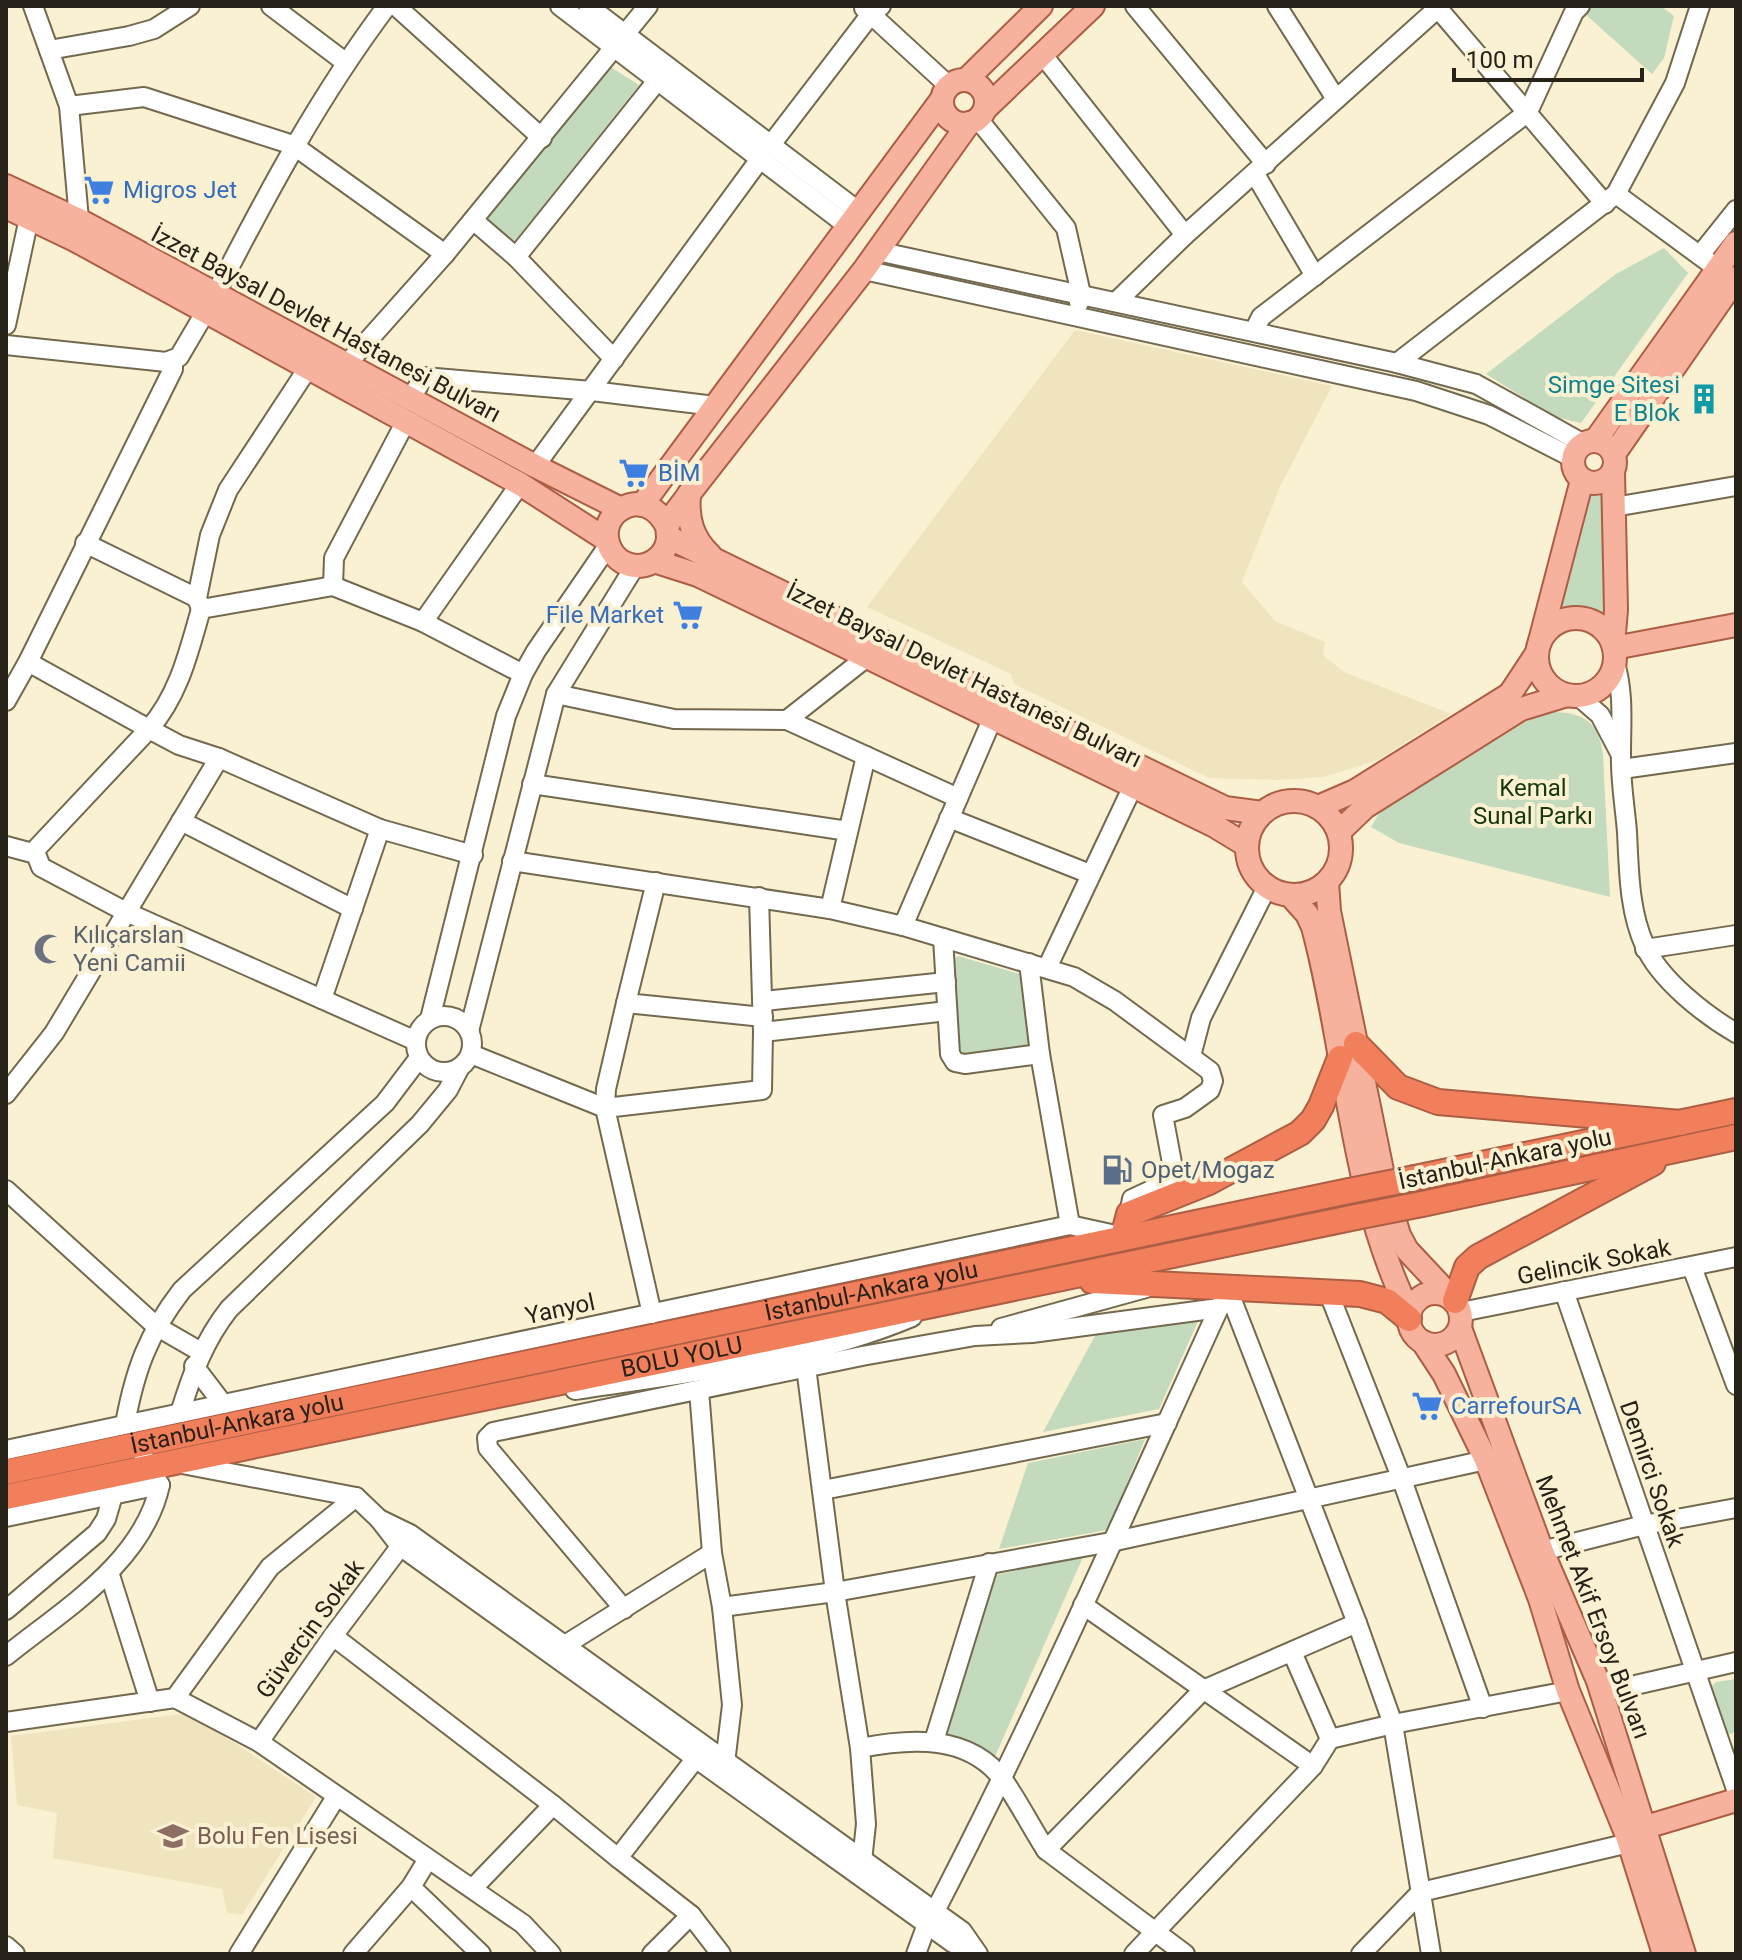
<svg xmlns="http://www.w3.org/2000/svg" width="1742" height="1960" font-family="Roboto,sans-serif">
  <rect width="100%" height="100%" fill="#faf1d3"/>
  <g fill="#f0e4bf">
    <polygon points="1075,330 1332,386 1280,487 1242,582 1275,621 1325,642 1323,655 1344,672 1451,714 1378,760 1324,777 1278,780 1209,778 1014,684 1011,674 867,607"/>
    <polygon points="189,1713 316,1797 242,1915 227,1913 222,1889 53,1858 57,1813 17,1805 11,1736"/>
  </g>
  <g fill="#c3dabc">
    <polygon points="1591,6 1661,6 1674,16 1664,58 1652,74 1584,13"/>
    <polygon points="609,66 639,85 515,241 485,217"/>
    <polygon points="1664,248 1688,273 1581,423 1555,417 1486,374 1616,274"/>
    <polygon points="1586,490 1603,490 1609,618 1581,605 1551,612"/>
    <path d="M1554,712c31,1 45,11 49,43l7,142 -211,-54 -28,-16 9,-15 152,-94z"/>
    <polygon points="958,956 1020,974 1031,1044 1025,1051 965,1058 958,1055 951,961"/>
    <polygon points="1195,1315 1199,1319 1159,1409 1043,1432 1096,1334"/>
    <polygon points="1145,1439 1108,1530 999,1549 1028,1463"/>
    <polygon points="1083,1557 993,1761 943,1734 994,1575"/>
    <polygon points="1736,1679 1736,1728 1732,1734 1726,1733 1711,1687 1716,1682"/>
  </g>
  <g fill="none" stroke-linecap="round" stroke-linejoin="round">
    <g stroke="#72694f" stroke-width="22">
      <g id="minor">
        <polyline points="33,6 69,106 79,220"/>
        <polyline points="271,6 345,62"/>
        <polyline points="396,6 542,138"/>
        <polyline points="560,6 848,226"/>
        <polyline points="588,6 858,211"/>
        <polyline points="1135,6 1266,164"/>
        <polyline points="1277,6 1336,99"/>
        <polyline points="1436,6 1605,204"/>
        <polyline points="864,8 949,86"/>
        <polyline points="49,50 129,36 154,29 190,6"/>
        <polyline points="1042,54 1185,235"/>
        <polyline points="69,106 144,97 293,145 445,254"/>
        <polyline points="978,119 1066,228 1081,294 1079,303"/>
        <polyline points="1255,174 1315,276"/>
        <polyline points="1616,194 1718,269"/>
        <polyline points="473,220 516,257 614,359"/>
        <polyline points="877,251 1397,363 1476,384 1584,444"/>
        <polyline points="1700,255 1736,210"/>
        <polyline points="516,257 657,81"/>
        <polyline points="864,270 1416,391 1489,415 1573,458"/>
        <path d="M216,293c52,-101 102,-195 171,-287"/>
        <polyline points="1116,302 1185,235 1438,8"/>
        <polyline points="6,325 29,218"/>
        <polyline points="1254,331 1261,317 1528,112 1574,12 1580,6"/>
        <polyline points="6,345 166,362 179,357 206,311"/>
        <polyline points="1397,363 1616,194 1675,83 1700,6"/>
        <polyline points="347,364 445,254 648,6"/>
        <polyline points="410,399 424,377 592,391 715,406"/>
        <polyline points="406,421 334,558 333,586 423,622 520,484"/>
        <polyline points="535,466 760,159 871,14 881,6"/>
        <polyline points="1614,507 1736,486"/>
        <polyline points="85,543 197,598"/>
        <polyline points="201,609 197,598 210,535 228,490 308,368"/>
        <polyline points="423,622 523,674"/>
        <path d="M28,662l121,67c30,-34 40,-78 52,-120l132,-23"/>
        <path d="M1615,663c9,31 6,59 6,91 -1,25 4,53 6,78 2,39 2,79 18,114 15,34 60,69 91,87"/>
        <polyline points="556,694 674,719 787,720 867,657"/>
        <polyline points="1578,696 1600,715 1621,755"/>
        <polyline points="6,701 28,662 173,369 173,361"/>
        <polyline points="787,720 958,798"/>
        <polyline points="1622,769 1736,753"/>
        <polyline points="532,784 848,831"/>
        <polyline points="949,818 1090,874"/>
        <polyline points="181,821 353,909"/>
        <polyline points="6,846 36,854"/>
        <polyline points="512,861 830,909 903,926 1074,977 1115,1001 1210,1071 1213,1081 1210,1090 1185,1108 1163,1115 1175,1179 1132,1199 1129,1214"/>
        <polyline points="656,882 626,1003 763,1017"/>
        <polyline points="759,897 763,1032 947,1011"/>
        <polyline points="830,909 866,756"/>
        <polyline points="903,926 997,708"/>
        <polyline points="943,938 950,1054 955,1062 965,1064 1040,1054"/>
        <polyline points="1645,949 1736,935"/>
        <polyline points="1029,963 1040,1054 1070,1225"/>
        <polyline points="1047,968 1133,786"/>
        <polyline points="322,999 380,829"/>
        <polyline points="764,1001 946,982"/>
        <circle cx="444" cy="1044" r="28"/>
        <polyline points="430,1019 506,716 523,674 536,651 608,546"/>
        <polyline points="469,1031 556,694 635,566"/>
        <polyline points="416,1041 126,912 41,867 36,854 37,848 149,729 179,745 219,758 380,829 473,855"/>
        <polyline points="471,1054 605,1108 606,1089 626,1003"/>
        <polyline points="1191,1056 1201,1018 1267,887"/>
        <polyline points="6,1094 54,1033 219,758"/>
        <polyline points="6,1190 156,1326 201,1352"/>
        <polyline points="1692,1267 1736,1385"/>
        <polyline points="1328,1291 1401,1477 1483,1708"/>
        <polyline points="1564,1291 1736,1789"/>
        <polyline points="1230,1295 1357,1623 1393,1724 1431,1954"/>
        <polyline points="1461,1312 1736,1257"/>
        <polyline points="652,1314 605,1108 762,1090 763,1032"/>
        <polyline points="1001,1328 1146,1288"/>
        <polyline points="194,1366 223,1404"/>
        <path d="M806,1367l29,225 25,156c51,-10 110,-14 144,33 15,22 28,47 42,69l157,-160 154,-67"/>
        <path d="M575,1390c111,-17 233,-29 337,-73"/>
        <polyline points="699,1390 712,1553 722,1607 732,1705 725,1763"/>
        <path d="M180,1413c12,-39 24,-72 49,-104l191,-185 28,-34 11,-21"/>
        <path d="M125,1424c10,-54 23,-90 57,-134l203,-187 34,-45"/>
        <polyline points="6,1450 1070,1225 1120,1236"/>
        <polyline points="182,1464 356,1497 379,1519"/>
        <polyline points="823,1490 1167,1423"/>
        <polyline points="6,1517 160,1485 144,1458"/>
        <polyline points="1542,1551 1644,1525 1736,1508"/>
        <polyline points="109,1572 150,1702"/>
        <polyline points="1083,1605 1313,1766"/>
        <polyline points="722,1607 835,1592 1111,1542 1486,1460"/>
        <polyline points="624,1609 488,1448 487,1438 493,1432 862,1356 975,1336 1032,1333 1219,1308"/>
        <polyline points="6,1610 97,1533 106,1519 113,1495"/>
        <polyline points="333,1636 553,1805"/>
        <polyline points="565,1645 712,1553"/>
        <polyline points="1292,1652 1330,1739"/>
        <path d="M6,1656c58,-47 137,-93 154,-171"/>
        <polyline points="1601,1690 1609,1691 1736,1662"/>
        <polyline points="175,1698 259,1742 523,1924 551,1954"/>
        <polyline points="6,1722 175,1698 270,1567 356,1497"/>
        <polyline points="934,1741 989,1563"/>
        <polyline points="259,1742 333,1636 406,1539"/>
        <polyline points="860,1748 866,1824 862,1861"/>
        <polyline points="1046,1850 1185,1954"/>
        <polyline points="411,1887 481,1954"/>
        <polyline points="473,1888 553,1805 618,1858"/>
        <path d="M934,1913c103,-198 192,-402 285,-605l5,-6"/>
        <polyline points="691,1915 618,1858 696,1758"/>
        <polyline points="6,1946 15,1954"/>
        <polyline points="239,1954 336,1797"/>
        <polyline points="353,1954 411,1887 428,1859"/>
        <polyline points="652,1954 691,1915 721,1954"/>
        <polyline points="916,1954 927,1924"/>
        <polyline points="976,1954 953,1943 400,1546 379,1519 410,1534 962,1931 978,1954"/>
        <polyline points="1134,1954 1313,1766 1330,1739 1393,1724 1568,1691"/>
        <polyline points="1361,1954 1421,1892 1629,1843"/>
      </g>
    </g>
    <g stroke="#ab5e44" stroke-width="26">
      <g id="major">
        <polyline points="966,80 1041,6"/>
        <circle cx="964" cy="102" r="22"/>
        <polyline points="986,108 1093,6"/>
        <polyline points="6,186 79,220 535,466 621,509"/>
        <polyline points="6,207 75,240 520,484 607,540"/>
        <circle cx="1594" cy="462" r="21"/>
        <polyline points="1595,441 1736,243"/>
        <polyline points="1614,454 1736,278"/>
        <path d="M689,494c-2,25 3,44 21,61"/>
        <polyline points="642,505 942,99"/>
        <path d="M667,527c-8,-18 -27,-30 -46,-18 -29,18 -10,64 24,56 12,-3 22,-14 23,-27 0,-3 -1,-9 0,-12 3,-11 15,-22 21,-32l175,-224 105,-147"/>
        <polyline points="668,537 1225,808 1262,813"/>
        <polyline points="654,561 698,575 1213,825 1246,845"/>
        <circle cx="1576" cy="657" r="39"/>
        <polyline points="1540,641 1582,480"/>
        <polyline points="1613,644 1616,610 1613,472"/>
        <polyline points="1614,648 1736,625"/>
        <circle cx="1294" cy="848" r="47"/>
        <polyline points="1318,807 1355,791 1510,694 1537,653"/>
        <polyline points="1339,832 1365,807 1521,709 1567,695"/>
        <polyline points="1327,882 1329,911 1387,1195 1399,1235 1407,1250 1452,1298"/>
        <path d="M1290,895l17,19 6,13c34,127 37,266 96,385"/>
        <circle cx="1435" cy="1319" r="26"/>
        <polyline points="1460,1328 1542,1551 1598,1681 1684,1954"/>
        <polyline points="1423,1342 1444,1374 1486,1460 1540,1599 1568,1691 1626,1833 1664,1954"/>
        <polyline points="1646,1827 1736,1800"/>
      </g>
    </g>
    <g stroke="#ab5e44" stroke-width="28">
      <g id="highway">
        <polyline points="1356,1044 1398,1087 1438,1102 1681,1123"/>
        <polyline points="1415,1178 1736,1111"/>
        <polyline points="1422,1204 1736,1137"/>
        <polyline points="1123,1237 1129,1214 1209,1182 1300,1133 1313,1120 1321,1106 1340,1058"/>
        <polyline points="1092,1281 1360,1294 1387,1301 1409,1319"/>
        <polyline points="1455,1301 1467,1267 1478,1257 1653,1163"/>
        <path id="s1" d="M6,1472l1343,-281"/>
        <path id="s2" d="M6,1497l1350,-280"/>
      </g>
    </g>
    <use href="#minor" stroke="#fff" stroke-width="18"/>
    <use href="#major" stroke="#f7b29d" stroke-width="22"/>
    <use href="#highway" stroke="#f27f5c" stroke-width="24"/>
    <g stroke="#ab5e44" stroke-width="28" stroke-linecap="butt">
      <g id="highway-bridge">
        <polyline points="1349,1191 1415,1178"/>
        <polyline points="1356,1217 1422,1204"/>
      </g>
    </g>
    <use href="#highway-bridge" stroke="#f27f5c" stroke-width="24"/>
  </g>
  <defs>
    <g id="supermarket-bare" transform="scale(2.4)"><path d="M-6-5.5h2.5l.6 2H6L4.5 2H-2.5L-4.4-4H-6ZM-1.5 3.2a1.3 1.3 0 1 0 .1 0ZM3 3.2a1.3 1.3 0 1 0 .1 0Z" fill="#3f7fe0" stroke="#faf1d3" stroke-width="2.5" paint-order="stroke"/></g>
    <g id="building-bare" transform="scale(2.4)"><path d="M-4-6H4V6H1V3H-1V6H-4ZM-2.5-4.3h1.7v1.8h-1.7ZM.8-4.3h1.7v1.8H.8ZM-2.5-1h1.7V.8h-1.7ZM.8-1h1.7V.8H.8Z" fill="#0f9aa8" stroke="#faf1d3" stroke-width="2.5" paint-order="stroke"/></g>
    <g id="mosque-bare" transform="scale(2.4)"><path d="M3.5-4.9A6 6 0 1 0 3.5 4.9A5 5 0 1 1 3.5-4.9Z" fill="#6b7280" stroke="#faf1d3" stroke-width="2.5" paint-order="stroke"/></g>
    <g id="fuel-bare" transform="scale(2.4)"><path d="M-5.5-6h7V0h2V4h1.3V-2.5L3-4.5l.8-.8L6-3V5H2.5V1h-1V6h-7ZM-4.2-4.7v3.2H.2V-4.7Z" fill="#5c6f8a" stroke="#faf1d3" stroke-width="2.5" paint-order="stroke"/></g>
    <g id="school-bare" transform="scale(2.4)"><path d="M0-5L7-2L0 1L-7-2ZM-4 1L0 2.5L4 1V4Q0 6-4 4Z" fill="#8d6e63" stroke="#faf1d3" stroke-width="2.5" paint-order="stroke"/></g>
  </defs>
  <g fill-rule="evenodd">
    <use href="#supermarket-bare" x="99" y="190"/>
    <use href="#building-bare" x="1704" y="399"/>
    <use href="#supermarket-bare" x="634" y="473"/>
    <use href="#supermarket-bare" x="688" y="615"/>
    <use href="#mosque-bare" x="49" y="949"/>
    <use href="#fuel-bare" x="1117" y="1170"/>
    <use href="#supermarket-bare" x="1427" y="1406"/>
    <use href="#school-bare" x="173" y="1836"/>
  </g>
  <g text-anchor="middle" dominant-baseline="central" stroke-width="8" stroke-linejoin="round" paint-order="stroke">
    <g font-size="24" fill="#366cbe" stroke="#faf1d3" text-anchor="start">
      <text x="123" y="190">Migros Jet</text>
      <text x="658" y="473">BİM</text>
      <text x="664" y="615" text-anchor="end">File Market</text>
      <text x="1451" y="1406">CarrefourSA</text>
    </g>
    <g font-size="24" fill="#262217" stroke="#faf1d3">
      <text transform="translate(326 324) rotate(28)">İzzet Baysal Devlet Hastanesi Bulvarı</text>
      <text transform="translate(964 675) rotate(26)">İzzet Baysal Devlet Hastanesi Bulvarı</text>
      <text transform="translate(1505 1159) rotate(-12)">İstanbul-Ankara yolu</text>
      <text transform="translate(1594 1262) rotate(-11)">Gelincik Sokak</text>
      <text stroke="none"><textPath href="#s1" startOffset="884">İstanbul-Ankara yolu</textPath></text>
      <text transform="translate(560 1309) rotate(-12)">Yanyol</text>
      <text stroke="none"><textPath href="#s2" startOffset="690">BOLU YOLU</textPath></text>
      <text stroke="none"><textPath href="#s1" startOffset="236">İstanbul-Ankara yolu</textPath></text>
      <text transform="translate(1652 1474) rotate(71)">Demirci Sokak</text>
      <text transform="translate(1593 1607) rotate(69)">Mehmet Akif Ersoy Bulvarı</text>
      <text transform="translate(310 1629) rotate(-54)">Güvercin Sokak</text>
    </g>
    <g font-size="24" fill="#0d838f" stroke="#faf1d3" text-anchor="end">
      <text x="1680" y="385">Simge Sitesi<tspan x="1680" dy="28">E Blok</tspan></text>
    </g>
    <g font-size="24" fill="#17380a" stroke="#faf1d3">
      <text x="1533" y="788">Kemal<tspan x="1533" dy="28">Sunal Parkı</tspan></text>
    </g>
    <g font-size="24" fill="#5b616d" stroke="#faf1d3" text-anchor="start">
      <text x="73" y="935">Kılıçarslan<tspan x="73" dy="28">Yeni Camii</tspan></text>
    </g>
    <g font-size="24" fill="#4e5e75" stroke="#faf1d3" text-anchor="start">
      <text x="1141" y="1170">Opet/Mogaz</text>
    </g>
    <g font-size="24" fill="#785e54" stroke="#faf1d3" text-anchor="start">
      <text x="197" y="1836">Bolu Fen Lisesi</text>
    </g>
  </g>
  <rect width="1742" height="1960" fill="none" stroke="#262217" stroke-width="16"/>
  <path d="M1454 68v12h188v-12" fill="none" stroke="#262217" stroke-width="4"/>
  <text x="1466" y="68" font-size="24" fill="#262217" stroke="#faf1d3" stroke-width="6" paint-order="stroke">100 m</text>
</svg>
